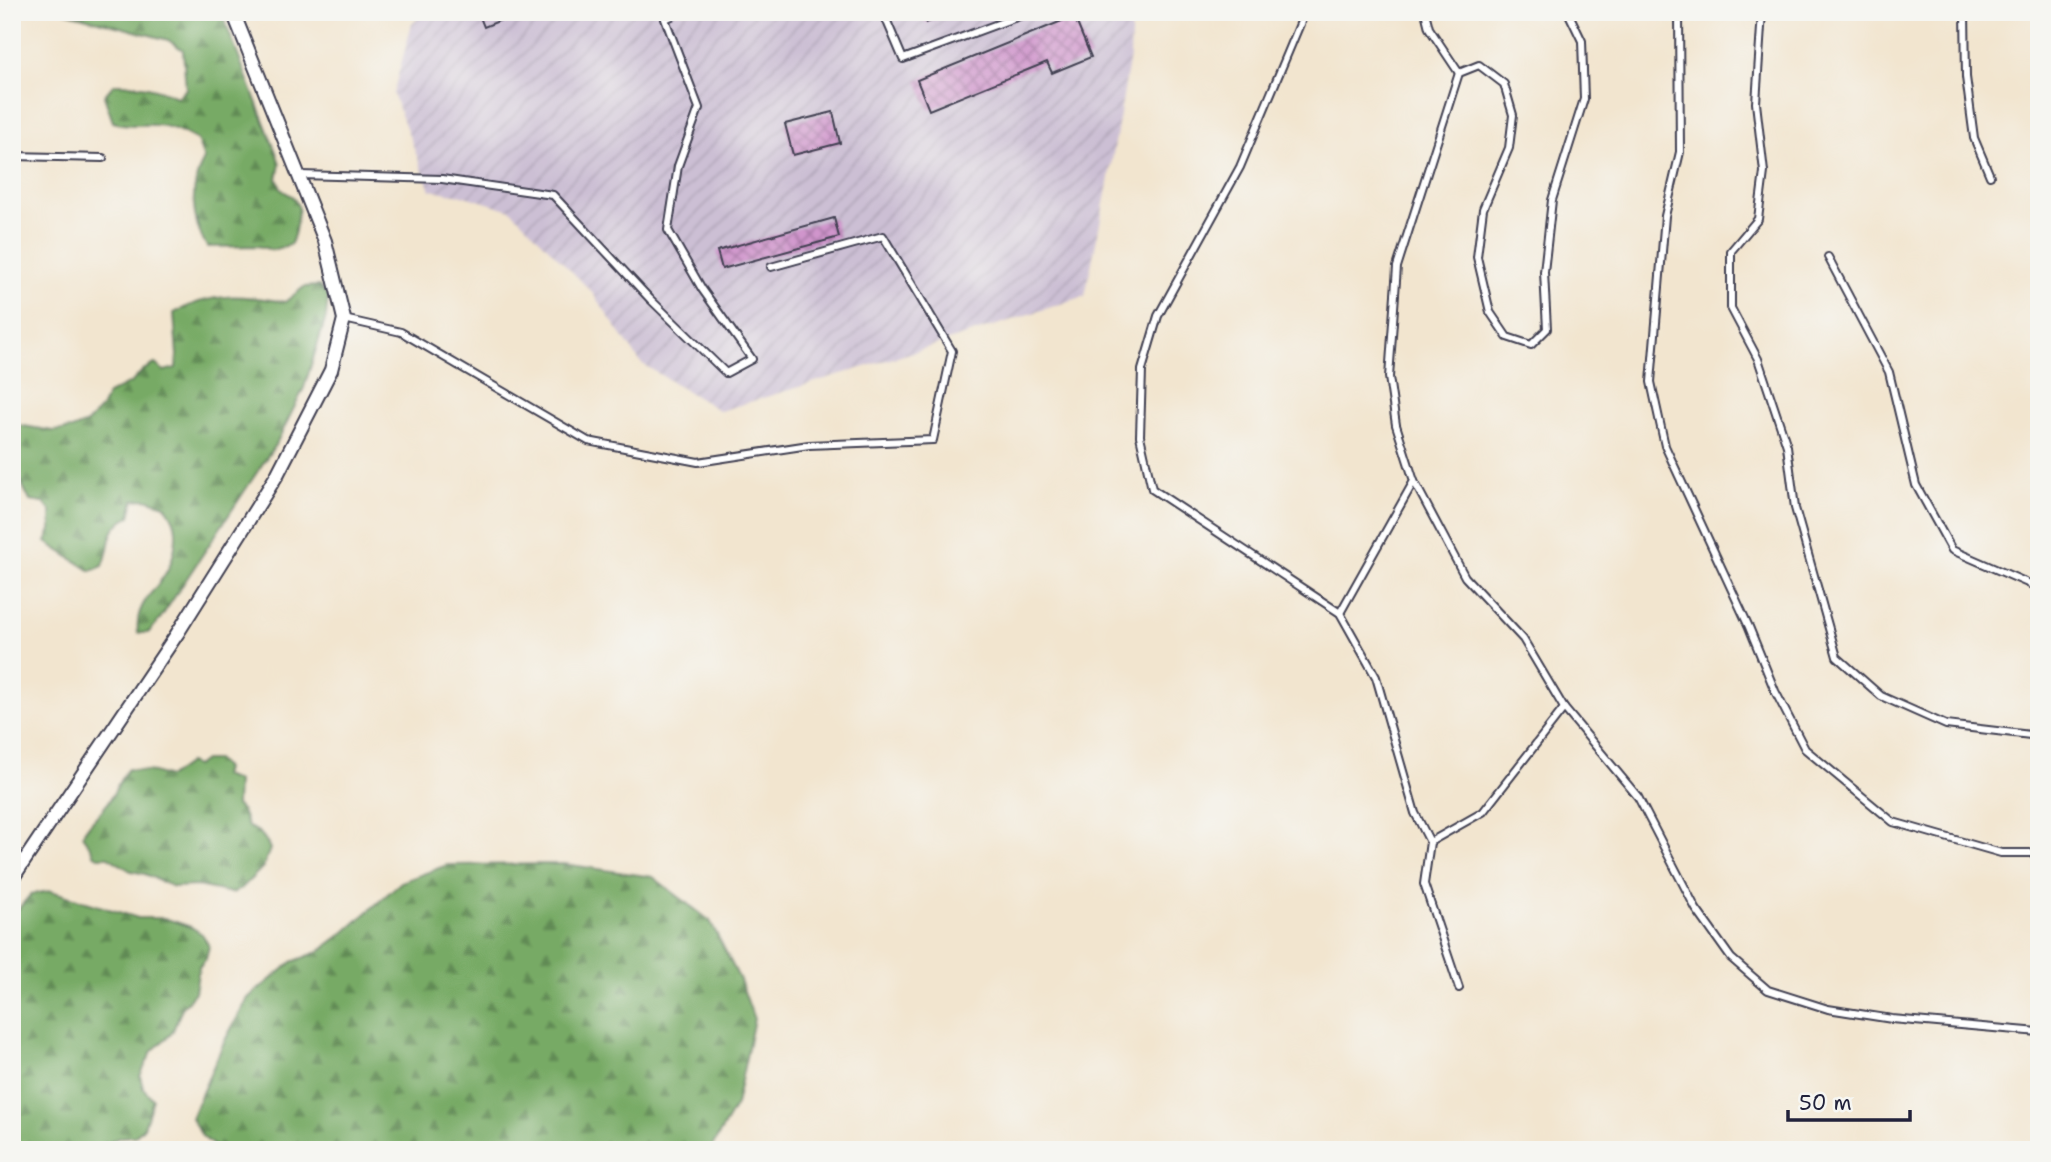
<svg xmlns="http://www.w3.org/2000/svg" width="2051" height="1162" font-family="'Shantell Sans',sans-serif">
  <defs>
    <pattern id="industrial-furrows" width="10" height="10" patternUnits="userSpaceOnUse" patternTransform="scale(1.75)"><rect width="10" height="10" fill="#ccbfd4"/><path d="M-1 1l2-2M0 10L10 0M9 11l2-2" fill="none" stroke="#afa4b7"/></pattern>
    <pattern id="forest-firs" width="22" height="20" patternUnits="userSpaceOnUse" patternTransform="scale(1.75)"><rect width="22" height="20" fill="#77aa65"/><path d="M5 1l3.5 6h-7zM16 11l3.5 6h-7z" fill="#618a54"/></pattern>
    <pattern id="building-cross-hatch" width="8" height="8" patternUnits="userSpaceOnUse" patternTransform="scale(1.75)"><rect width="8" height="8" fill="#d095cc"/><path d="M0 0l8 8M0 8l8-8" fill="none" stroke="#a879a7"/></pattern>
  </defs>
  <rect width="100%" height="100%" fill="#f6f6f2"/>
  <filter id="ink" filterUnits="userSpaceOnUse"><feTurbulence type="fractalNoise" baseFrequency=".0143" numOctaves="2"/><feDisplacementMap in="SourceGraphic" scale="14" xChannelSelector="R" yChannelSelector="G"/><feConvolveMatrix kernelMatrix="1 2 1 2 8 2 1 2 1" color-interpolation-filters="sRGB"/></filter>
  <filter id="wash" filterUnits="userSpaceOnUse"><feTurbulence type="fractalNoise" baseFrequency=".00686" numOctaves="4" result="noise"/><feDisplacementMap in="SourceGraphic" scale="28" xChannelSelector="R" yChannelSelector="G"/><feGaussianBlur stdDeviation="1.57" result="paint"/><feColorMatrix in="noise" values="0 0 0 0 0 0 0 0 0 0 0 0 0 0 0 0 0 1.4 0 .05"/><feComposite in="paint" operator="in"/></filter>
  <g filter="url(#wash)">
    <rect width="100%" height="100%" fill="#f2e5cf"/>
    <polygon fill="url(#industrial-furrows)" points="425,12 1132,12 1130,56 1107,189 1085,296 920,350 720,411 641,363 591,291 511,210 461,195 430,190 393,94 412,24"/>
    <g fill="url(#forest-firs)" stroke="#4c6650" stroke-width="2">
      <path d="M65,12h156l55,140 4,12 -3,15 5,11 11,7 6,11c-4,14 -2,26 -9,37l-18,5 -14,-4 -51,1c-16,-27 -18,-60 -3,-88l-7,-19c-14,-8 -27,-15 -44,-15 -16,-1 -23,2 -40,-3l-9,-26 10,-12c24,-1 42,4 63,13l9,-8 -3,-39 -15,-10z"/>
      <path d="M319,286l9,11 -2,20 -22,71 -27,54 -119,180 -10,11h-10c-4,-32 20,-42 30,-64 6,-12 10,-32 7,-44 -1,-7 -7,-14 -10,-20l-19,-6 -12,1 -4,16c-26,15 -17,25 -27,50l-12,5 -45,-29 5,-12v-18l-7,-9 -14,-2 -10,-21 -8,-1v-55l41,7 19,-2 15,-6 14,-15 7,-14 24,-12 11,-12 12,-6 9,7 12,-3 1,-13 -3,-42c39,-22 69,-18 111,-11l19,-15z"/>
      <path d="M204,760h13l8,8 -2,8 14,5 -1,24 6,6 6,16c12,4 17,10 22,22l-7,18 -22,22 -9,4 -35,-7 -24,1 -28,-13 -14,-3 -23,-14h-10l-5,-3c-1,-8 -7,-12 -11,-19 9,-15 16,-19 25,-31 8,-11 11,-23 21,-35l26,3 15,5 20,-14 7,3z"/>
      <polygon points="564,864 653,877 710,921 740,980 754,1019 736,1105 710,1150 219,1150 203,1137 191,1118 224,1042 248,998 292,962 318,952 345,932 401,882 447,865"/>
      <path d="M51,891l87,27h26l27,9 11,7 7,12 -3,13 -7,8 -4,25 -13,16 -10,25 -20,18 -12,25 3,12 10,11 -9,28 -9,9c-16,0 -23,3 -35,14h-88v-234l19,-22z"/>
    </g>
    <g id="blocks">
      <g fill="url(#building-cross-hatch)">
        <polygon points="478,12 521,12 484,27"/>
        <polygon points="922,12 953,12 926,23"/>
        <polygon points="1074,16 1091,57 1052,73 1047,62 929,110 917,80"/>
        <polygon points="833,112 840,143 793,155 785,124"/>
        <polygon points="834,218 839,237 722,269 717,251"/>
      </g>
    </g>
  </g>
  <g filter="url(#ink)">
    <use href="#blocks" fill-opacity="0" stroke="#413f51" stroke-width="2"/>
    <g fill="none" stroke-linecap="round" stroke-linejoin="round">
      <g stroke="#413f51" stroke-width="10">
        <g id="lane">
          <polyline points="883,12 903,59 1030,12"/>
          <polyline points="1305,12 1240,167 1158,316 1142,370 1140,436 1152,489 1340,613 1376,677 1415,813 1430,842 1424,884 1459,988"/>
          <polyline points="1425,12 1429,28 1459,73"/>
          <polyline points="1568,12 1582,41 1584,99 1552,200 1544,272 1547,329 1531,345 1507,337 1490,312 1477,257 1483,209 1509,148 1513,115 1504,84 1479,65 1459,73 1397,267 1389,377 1396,425 1414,481 1465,577 1523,639 1564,708 1638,797 1696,909 1731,958 1768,990 1828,1009 1892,1019 2039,1032"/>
          <polyline points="1679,12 1680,152 1665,216 1651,382 1665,446 1749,627 1775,691 1805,749 1893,822 2001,853 2039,853"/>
          <polyline points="1762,12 1756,103 1764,172 1758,219 1731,251 1731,308 1758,359 1787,446 1795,508 1837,657 1881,696 1946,725 2039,736"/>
          <polyline points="1965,12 1966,77 1974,138 1990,176"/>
          <polyline points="12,156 103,158"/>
          <polyline points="300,175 442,179 553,195 650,299 726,373 752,359 702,289 668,230 678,166 699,108 665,19 681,12"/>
          <polyline points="1828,257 1889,372 1916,485 1952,550 2039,588"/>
          <polyline points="344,319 401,332 588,441 698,462 809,445 933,440 952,351 883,236 771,267"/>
          <polyline points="1340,613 1414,481"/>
          <polyline points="1430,842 1483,812 1564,708"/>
        </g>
      </g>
      <g stroke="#413f51" stroke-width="16">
        <polyline id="street" points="12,879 177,634 277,475 331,370 344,319 325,241 233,12"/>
      </g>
      <use href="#lane" stroke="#fff" stroke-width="6"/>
      <use href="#street" stroke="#fff" stroke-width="12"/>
    </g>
  </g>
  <rect width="2051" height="1162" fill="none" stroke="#f6f6f2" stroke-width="42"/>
  <path d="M1788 1110v10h122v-10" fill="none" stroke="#22223b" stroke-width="3.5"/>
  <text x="1799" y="1110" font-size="21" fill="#22223b" stroke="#f6f6f2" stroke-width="5" paint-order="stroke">50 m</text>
</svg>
